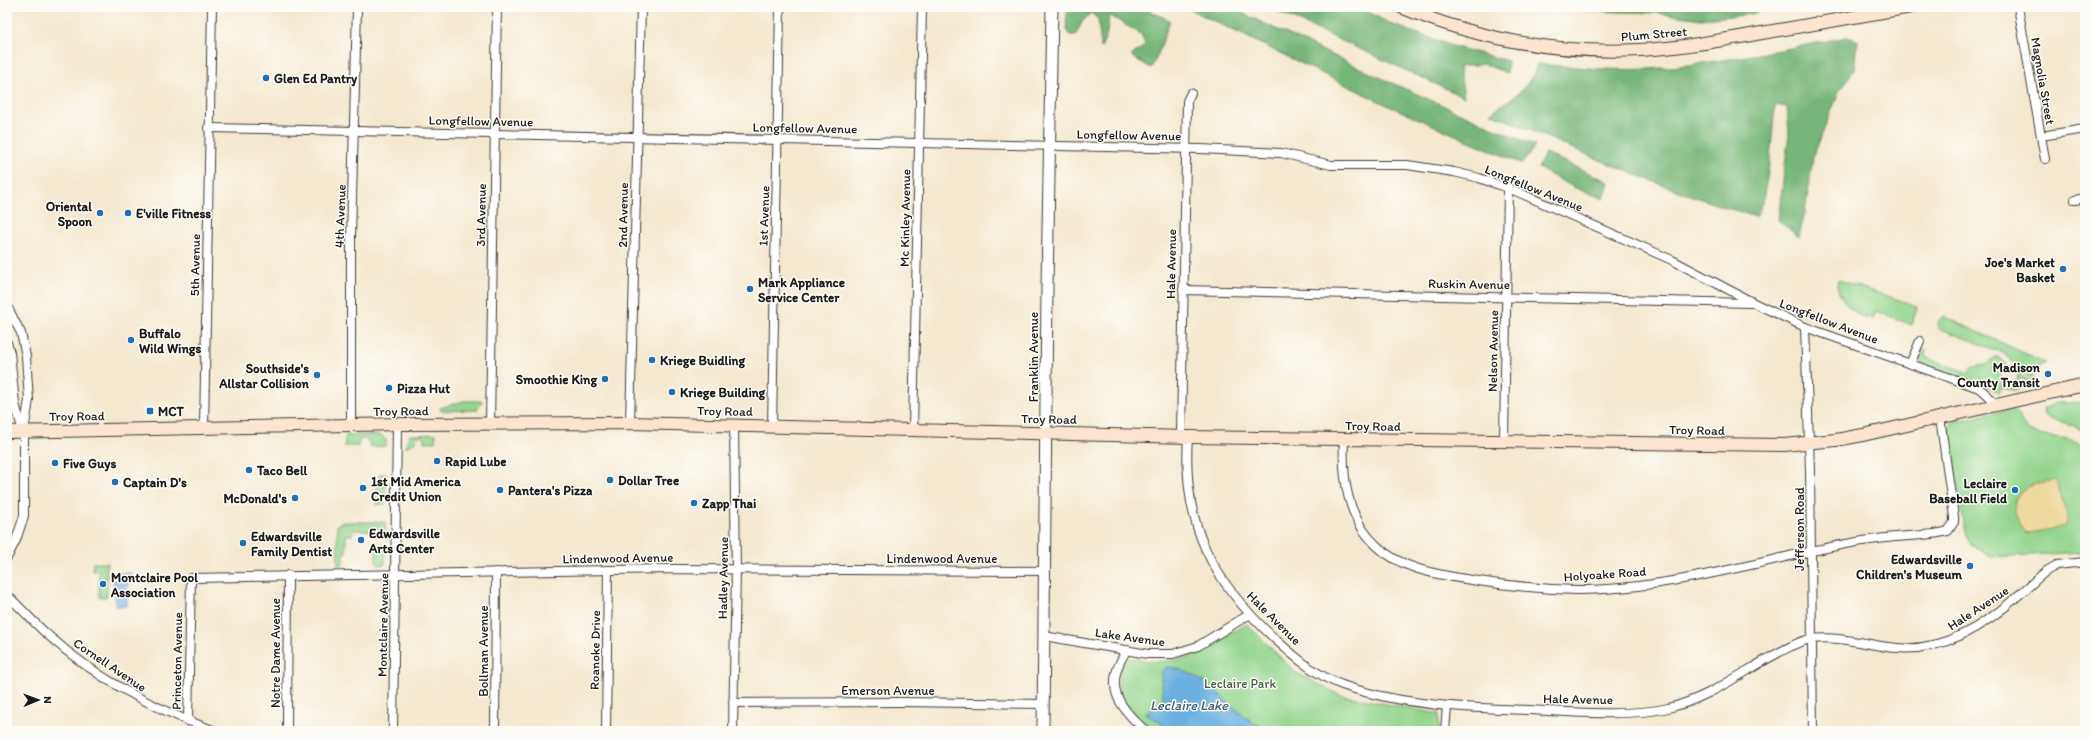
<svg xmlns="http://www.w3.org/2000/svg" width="2092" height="738" font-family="Itim,sans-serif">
  <rect width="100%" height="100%" fill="#fdfcf7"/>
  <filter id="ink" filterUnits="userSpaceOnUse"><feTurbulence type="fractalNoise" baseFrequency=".025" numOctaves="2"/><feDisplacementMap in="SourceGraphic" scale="8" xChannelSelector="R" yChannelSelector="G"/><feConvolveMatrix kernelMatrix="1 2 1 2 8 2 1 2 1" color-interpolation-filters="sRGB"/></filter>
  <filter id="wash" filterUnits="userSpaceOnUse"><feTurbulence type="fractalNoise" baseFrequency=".012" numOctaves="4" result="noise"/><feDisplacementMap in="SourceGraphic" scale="16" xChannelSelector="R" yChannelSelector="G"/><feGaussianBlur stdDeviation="0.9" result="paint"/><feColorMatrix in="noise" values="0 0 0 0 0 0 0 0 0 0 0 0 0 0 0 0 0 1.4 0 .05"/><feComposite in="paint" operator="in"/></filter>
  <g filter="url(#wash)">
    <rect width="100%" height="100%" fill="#f4e8d0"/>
    <g fill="#93d58c" stroke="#587854">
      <path d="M1839,280l78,26 -5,19 -36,-14 -3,8 -6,-2 -1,2c-12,-5 -34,-25 -27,-39z"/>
      <polygon points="1943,316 1945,317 2046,363 2039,366 2033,377 2029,378 2003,353 1938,328 1937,323"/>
      <polygon points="1926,349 1925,357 1969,373 1972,366 1978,368 1979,366 1986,365 1994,357 2000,357 2006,364 2000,376 2001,385 2007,387 2014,386 2017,382 2018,374 2033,383 2015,390 2001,388 2000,392 1923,365 1919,357 1921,351"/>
      <polygon points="464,401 482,401 482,403 476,410 441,411 440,408"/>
      <polygon points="2085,402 2085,432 2072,425 2047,418 2046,414 2044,414 2043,408 2046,408 2055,403"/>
      <path d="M2007,410c15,-1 12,16 24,22 18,9 34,0 54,16v104l-94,5 -19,-11 -6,-10 -3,-12 -14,-98 4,-4z"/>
      <polygon points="436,434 435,442 424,442 424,436 417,436 416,442 405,447 409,435"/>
      <polygon points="346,435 381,435 386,440 386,446 370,447 369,442 364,438 359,441 358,446 344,446"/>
      <polygon points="379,474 386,474 385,504 376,504 378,503 377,481 380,477"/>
      <polygon points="341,522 385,522 386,531 352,530 352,535 346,535 346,553 343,553 343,564 338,565 337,525"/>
      <polygon points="376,545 385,545 385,564 378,565 376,561"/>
      <polygon points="93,563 107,563 107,597 99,597 99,571 93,571"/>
      <path d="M1247,624l48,48 45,23 99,19v17h-286c-16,-15 -39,-30 -34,-55 1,-9 3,-12 10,-18l28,4 31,-4z"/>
    </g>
    <g fill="#76b678" stroke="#49694a">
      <polygon points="1068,7 1139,7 1170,20 1157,57 1151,68 1131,56 1145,45 1141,34 1109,15 1107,33 1101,48 1098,19 1091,13 1082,22 1075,36 1068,34 1066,22"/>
      <polygon points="1185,7 1229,7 1392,83 1535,146 1522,164 1389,106"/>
      <polygon points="1268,7 1359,7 1393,25 1456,47 1508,61 1507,73 1484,64 1459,67 1464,97"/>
      <polygon points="1583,7 1768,7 1753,14 1701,19 1658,13 1584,11"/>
      <path d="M1847,37l10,3 -3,30 -14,19 -27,68 -8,55 -6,25 -21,-17 11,-86 -2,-27 -12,-2c-3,28 -6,89 -19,112 -91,-27 -178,-66 -265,-104 20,-16 38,-22 46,-49 40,3 83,8 124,4 63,-6 124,-19 186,-31z"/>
      <polygon points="1545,153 1609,182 1604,199 1573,187 1538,168"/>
    </g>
    <path fill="#eeda9e" stroke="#857b5d" d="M2054,480l3,1 11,39 -4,7 -36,6c-14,-12 -21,-35 -1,-46 8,-4 18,-5 27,-7z"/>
    <g fill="#6aafe0" stroke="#43667e">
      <polygon points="111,573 131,573 127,590 127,606 115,606 115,590"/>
      <path d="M1169,667c35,5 57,38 85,56 6,4 16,6 23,8h-104l-27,-18c25,-11 15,-21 15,-40l4,-5z"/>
    </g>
  </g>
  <g filter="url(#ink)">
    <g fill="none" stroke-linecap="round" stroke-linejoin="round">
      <g stroke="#3c3b37" stroke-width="10">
        <g id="minor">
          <polyline points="2018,7 2045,159"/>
          <polyline points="208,128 1200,149 1281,153 1331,165 1407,165 1454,172 1479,178 1511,189 1672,260 1754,303 1805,327 1979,388 1988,396 1996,405"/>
          <polyline points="2041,136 2085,129"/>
          <polyline points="2075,200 2085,198"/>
          <polyline points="1183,290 1751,303"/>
          <polyline points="7,306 21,333 26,356 29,400 24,431 24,516 16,540 7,558"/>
          <polyline points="1805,327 1810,470 1813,731"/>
          <polyline points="7,343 10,353 15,404 23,431"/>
          <polyline points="1910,364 1920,341"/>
          <polyline points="630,423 641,7"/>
          <polyline points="490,424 497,7"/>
          <polyline points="351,425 351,238 357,7"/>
          <polyline points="772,426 780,7"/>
          <polyline points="204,427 212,7"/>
          <polyline points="913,430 922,7"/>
          <polyline points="1181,436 1187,101 1191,93"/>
          <path d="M1188,437c-6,87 23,143 87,202 21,19 43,38 70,47 59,20 124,22 185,24 41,2 99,7 138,-2 40,-9 74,-36 110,-55 10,-5 22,-13 34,-14 28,-4 57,7 85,9 47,4 89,-23 123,-54 10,-8 18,-17 28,-24l9,-5 28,-3"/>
          <path d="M1344,439c-2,40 3,79 33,107 23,22 57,28 88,33 36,6 74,10 112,11 82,0 169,-25 249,-42 23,-5 46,-9 69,-11 17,-2 37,-1 53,-6l6,-9v-5l-14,-99"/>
          <polyline points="1504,442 1508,188"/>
          <path d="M7,595c14,13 27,28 42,41 48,43 105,73 166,95"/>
          <polyline points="1044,636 1148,654 1173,654 1198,646 1250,614"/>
          <path d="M1127,650c-24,35 -10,56 19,81"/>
          <polyline points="733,703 902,702 1043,704"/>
          <polyline points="188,721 191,578 668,569 1045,571"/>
          <polyline points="287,731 288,575"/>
          <polyline points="393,731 397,425"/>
          <polyline points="495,731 496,572"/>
          <polyline points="606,731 608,570"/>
          <polyline points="733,731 736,569 734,425"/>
          <polyline points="1445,731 1447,706"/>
        </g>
      </g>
      <g stroke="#3c3b37" stroke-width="13">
        <polyline id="tertiary" points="1043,731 1047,287 1052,7"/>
      </g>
      <g stroke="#3c3b37" stroke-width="14">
        <g id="secondary">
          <path d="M1401,7c78,33 155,47 239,43 39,-2 78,-9 116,-16 52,-9 103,-18 155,-27"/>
          <polyline points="7,432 403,424 630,423 1188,437 1784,445 1836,440 1863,435 2085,385"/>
        </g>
      </g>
      <use href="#minor" stroke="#fff" stroke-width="8"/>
      <use href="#tertiary" stroke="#fff" stroke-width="11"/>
      <use href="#secondary" stroke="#fbe5cf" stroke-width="12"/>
    </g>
  </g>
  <g fill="#1f6fb2" stroke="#fdfcf7" stroke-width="1.5">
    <circle cx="266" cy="78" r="4"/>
    <circle cx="100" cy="213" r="4"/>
    <circle cx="128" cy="213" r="4"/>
    <circle cx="2063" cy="269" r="4"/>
    <circle cx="750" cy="289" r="4"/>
    <circle cx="131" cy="340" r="4"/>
    <circle cx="652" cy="360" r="4"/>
    <circle cx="2048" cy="374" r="4"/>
    <circle cx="317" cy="375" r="4"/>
    <circle cx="605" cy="379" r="4"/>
    <circle cx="389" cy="388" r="4"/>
    <circle cx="672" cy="392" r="4"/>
    <rect x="146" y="407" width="8" height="8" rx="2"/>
    <circle cx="437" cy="461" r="4"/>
    <circle cx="55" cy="463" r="4"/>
    <circle cx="249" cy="470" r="4"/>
    <circle cx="610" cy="480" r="4"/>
    <circle cx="115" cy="482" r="4"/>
    <circle cx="363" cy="488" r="4"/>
    <circle cx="500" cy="490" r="4"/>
    <circle cx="2015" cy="490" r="4"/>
    <circle cx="295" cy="498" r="4"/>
    <circle cx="694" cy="503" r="4"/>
    <circle cx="361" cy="540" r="4"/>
    <circle cx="243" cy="543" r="4"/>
    <circle cx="1970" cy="566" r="4"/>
    <circle cx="103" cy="584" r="4"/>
  </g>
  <g text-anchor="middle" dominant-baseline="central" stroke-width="3" stroke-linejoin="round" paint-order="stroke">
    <g font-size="13" fill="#1c1c1c" stroke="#fdfcf7">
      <text transform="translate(1654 34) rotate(-5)">Plum Street</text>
      <text transform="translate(2043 81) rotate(80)">Magnolia Street</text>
      <text transform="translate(481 121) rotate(1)">Longfellow Avenue</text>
      <text transform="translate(805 128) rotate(1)">Longfellow Avenue</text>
      <text transform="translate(1129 135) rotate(1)">Longfellow Avenue</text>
      <text transform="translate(1534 188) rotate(22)">Longfellow Avenue</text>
      <text transform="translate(481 215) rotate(-89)">3rd Avenue</text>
      <text transform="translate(623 215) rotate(-89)">2nd Avenue</text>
      <text transform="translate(340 216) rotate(-88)">4th Avenue</text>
      <text transform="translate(764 216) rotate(-88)">1st Avenue</text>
      <text transform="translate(905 218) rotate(-89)">Mc Kinley Avenue</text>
      <text transform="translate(1171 264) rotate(-89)">Hale Avenue</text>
      <text transform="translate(195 265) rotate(-89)">5th Avenue</text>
      <text transform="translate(1469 284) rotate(1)">Ruskin Avenue</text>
      <text transform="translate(1829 321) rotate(21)">Longfellow Avenue</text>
      <text transform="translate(1493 351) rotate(-89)">Nelson Avenue</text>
      <text transform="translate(1033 357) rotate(-90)">Franklin Avenue</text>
      <text transform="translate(401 411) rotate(-1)">Troy Road</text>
      <text transform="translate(725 411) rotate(1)">Troy Road</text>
      <text transform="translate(77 416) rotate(-1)">Troy Road</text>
      <text transform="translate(1049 419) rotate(1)">Troy Road</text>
      <text transform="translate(1373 426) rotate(1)">Troy Road</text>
      <text transform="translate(1697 430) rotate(1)">Troy Road</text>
      <text transform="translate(1799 529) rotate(-90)">Jefferson Road</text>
      <text transform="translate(618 558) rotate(-1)">Lindenwood Avenue</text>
      <text x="942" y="558">Lindenwood Avenue</text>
      <text transform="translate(1605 574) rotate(-4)">Holyoake Road</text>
      <text transform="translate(723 578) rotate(-89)">Hadley Avenue</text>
      <text transform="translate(1978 608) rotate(-33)">Hale Avenue</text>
      <text transform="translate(1274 618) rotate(45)">Hale Avenue</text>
      <text transform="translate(383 625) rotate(-89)">Montclaire Avenue</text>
      <text transform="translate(1130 637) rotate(8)">Lake Avenue</text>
      <text transform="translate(595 650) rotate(-89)">Roanoke Drive</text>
      <text transform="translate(483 651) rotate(-90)">Bollman Avenue</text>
      <text transform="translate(275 653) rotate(-90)">Notre Dame Avenue</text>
      <text transform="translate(177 661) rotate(-89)">Princeton Avenue</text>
      <text transform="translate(110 665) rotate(34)">Cornell Avenue</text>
      <text x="888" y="690">Emerson Avenue</text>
      <text transform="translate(1578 699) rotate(1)">Hale Avenue</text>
    </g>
    <g font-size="13" font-weight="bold" fill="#1c1c1c" stroke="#fdfcf7" text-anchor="start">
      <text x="274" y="78">Glen Ed Pantry</text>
      <text x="92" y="206" text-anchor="end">Oriental<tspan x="92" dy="15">Spoon</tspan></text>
      <text x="136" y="213">E'ville Fitness</text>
      <text x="2055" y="262" text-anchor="end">Joe's Market<tspan x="2055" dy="15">Basket</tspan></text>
      <text x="758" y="282">Mark Appliance<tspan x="758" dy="15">Service Center</tspan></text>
      <text x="139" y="333">Buffalo<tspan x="139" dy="15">Wild Wings</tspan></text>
      <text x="660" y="360">Kriege Buidling</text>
      <text x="2040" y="367" text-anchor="end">Madison<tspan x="2040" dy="15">County Transit</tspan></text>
      <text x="309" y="368" text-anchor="end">Southside's<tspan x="309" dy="15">Allstar Collision</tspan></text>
      <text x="597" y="379" text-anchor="end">Smoothie King</text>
      <text x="397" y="388">Pizza Hut</text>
      <text x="680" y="392">Kriege Building</text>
      <text x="158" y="411">MCT</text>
      <text x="445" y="461">Rapid Lube</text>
      <text x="63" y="463">Five Guys</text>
      <text x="257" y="470">Taco Bell</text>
      <text x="618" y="480">Dollar Tree</text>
      <text x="371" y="481">1st Mid America<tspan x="371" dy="15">Credit Union</tspan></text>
      <text x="123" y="482">Captain D's</text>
      <text x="2007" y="483" text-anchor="end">Leclaire<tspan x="2007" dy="15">Baseball Field</tspan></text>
      <text x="508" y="490">Pantera's Pizza</text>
      <text x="287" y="498" text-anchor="end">McDonald's</text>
      <text x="702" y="503">Zapp Thai</text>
      <text x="369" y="533">Edwardsville<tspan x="369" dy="15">Arts Center</tspan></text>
      <text x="251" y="536">Edwardsville<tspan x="251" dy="15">Family Dentist</tspan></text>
      <text x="1962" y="559" text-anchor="end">Edwardsville<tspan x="1962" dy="15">Children's Museum</tspan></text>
      <text x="111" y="577">Montclaire Pool<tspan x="111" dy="15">Association</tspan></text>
    </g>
    <g font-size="13" fill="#465d43" stroke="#fdfcf7">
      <text x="1240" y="683">Leclaire Park</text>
    </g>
    <g font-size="14" font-style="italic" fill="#3f5e74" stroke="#fdfcf7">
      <text x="1189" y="705">Leclaire Lake</text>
    </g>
  </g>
  <rect width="2092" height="738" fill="none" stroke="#fdfcf7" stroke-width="24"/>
  <g transform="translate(38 700) rotate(89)" stroke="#fdfcf7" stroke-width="3" paint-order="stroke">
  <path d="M0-3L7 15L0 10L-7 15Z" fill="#1c1c1c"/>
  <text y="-6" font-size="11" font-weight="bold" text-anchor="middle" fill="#1c1c1c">N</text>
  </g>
</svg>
